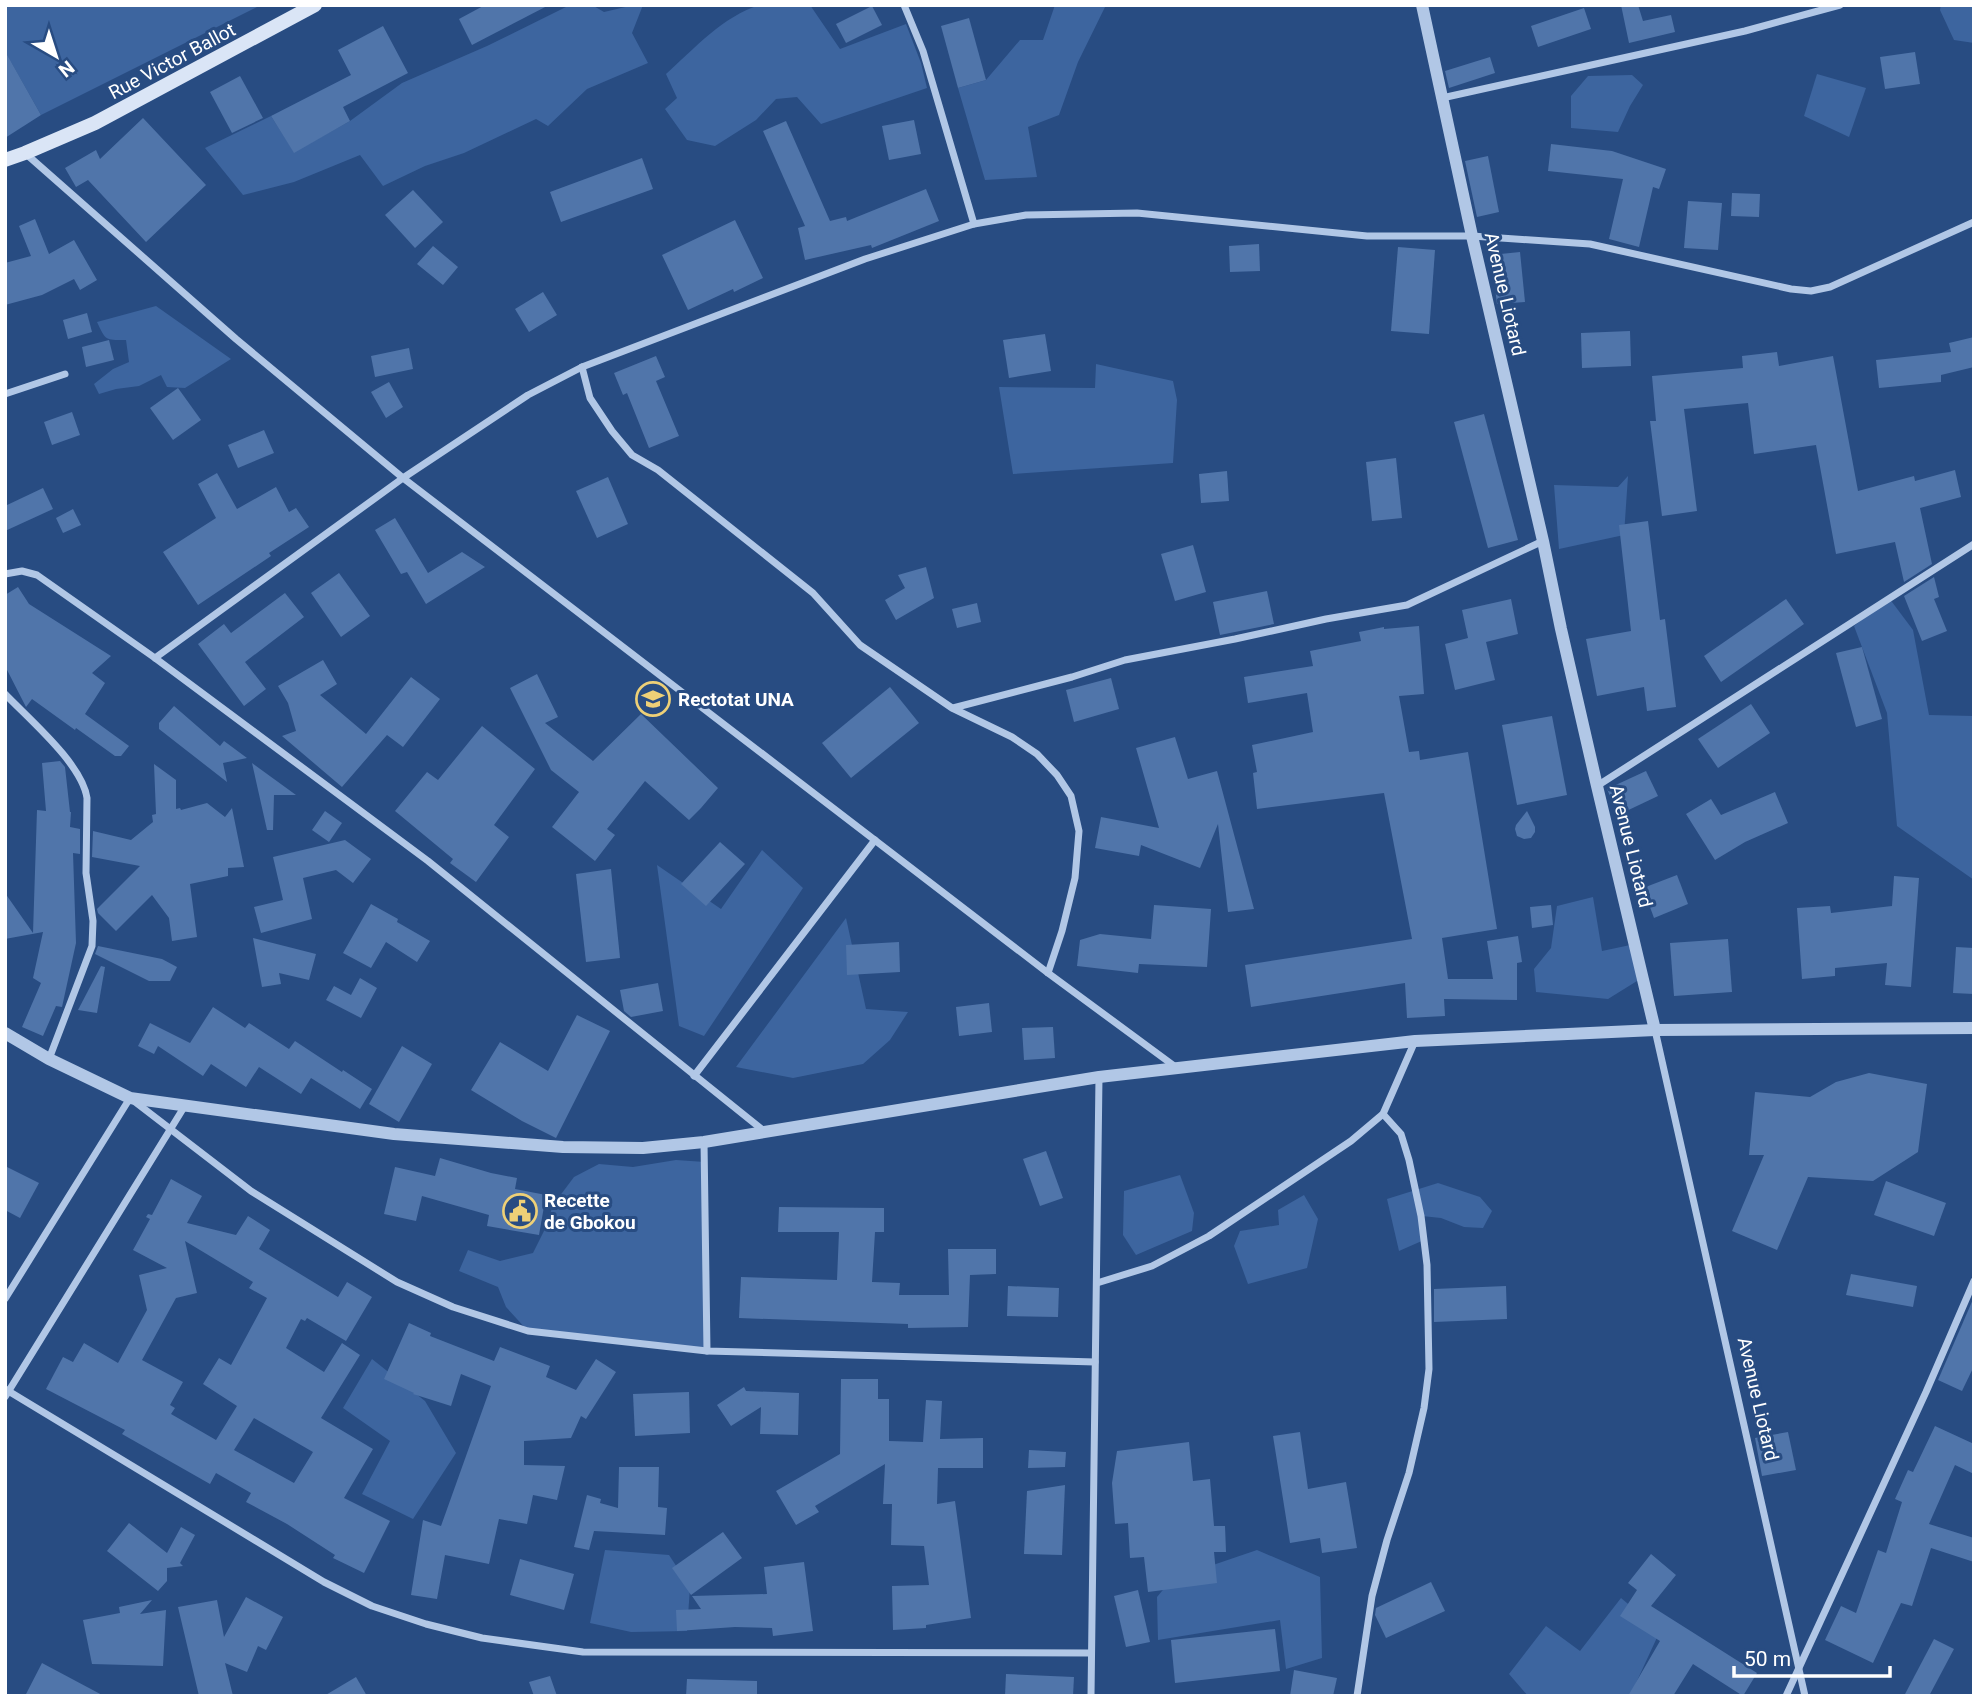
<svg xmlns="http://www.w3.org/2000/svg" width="1979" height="1701" font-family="Roboto,sans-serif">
  <rect width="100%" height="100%" fill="#284c82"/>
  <g fill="#3d659f">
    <polygon points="5,5 261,5 41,115 7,55 5,45"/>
    <polygon points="570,5 592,5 604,12 634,5 643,5 632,33 648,63 587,89 548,126 536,119 464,153 425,166 383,186 360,155 294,182 243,195 205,148 271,116 294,152 350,121 402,83 487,46"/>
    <path d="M760,5h50l30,44 66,-25 15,39 6,25 -106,36 -24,-27 -21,2 -20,21 -41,26 -28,-6 -22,-31 12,-11 -11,-24c28,-25 57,-58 94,-69z"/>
    <polygon points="1055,5 1106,5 1078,62 1059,115 1028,127 1037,177 985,180 958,88 986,80 1020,40 1043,40"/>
    <polygon points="1941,5 1973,5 1974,43 1954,40 1940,10"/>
    <polygon points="1817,74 1866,88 1849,137 1804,116"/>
    <polygon points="1632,75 1643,85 1630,106 1618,132 1571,128 1571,96 1588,76"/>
    <path d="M156,306l75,53 -46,29 -18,-1 -6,-12 -22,11 -23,3 -17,5 -5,-10 19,-15 16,-7 -3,-22c-21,0 -20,1 -29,-18z"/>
    <polygon points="1096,364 1173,381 1177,400 1173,463 1013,474 999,387 1095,388"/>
    <polygon points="1628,476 1624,535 1559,549 1554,485 1618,487"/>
    <polygon points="1889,598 1913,630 1929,715 1974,716 1974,880 1897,826 1887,713 1854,626"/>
    <polygon points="762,850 803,888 704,1036 679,1026 657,865 721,909"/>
    <polygon points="1593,897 1602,951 1635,944 1637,981 1608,999 1536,992 1534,969 1551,948 1557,906"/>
    <polygon points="846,918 866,1009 908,1012 890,1040 863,1064 793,1078 736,1067"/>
    <polygon points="676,1160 705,1162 707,1351 528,1331 506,1307 498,1287 459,1271 468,1250 500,1261 533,1253 545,1229 553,1205 574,1177 599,1164 633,1167"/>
    <polygon points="1180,1175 1194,1213 1192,1231 1136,1255 1123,1235 1124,1191"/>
    <polygon points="1438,1183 1480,1197 1492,1211 1483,1228 1464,1227 1441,1218 1422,1216 1424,1240 1399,1251 1387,1199"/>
    <polygon points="1304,1195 1318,1219 1307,1268 1248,1284 1234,1246 1240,1231 1279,1225 1278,1210"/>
    <polygon points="372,1359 425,1401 456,1453 413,1519 362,1494 390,1441 343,1408"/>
    <polygon points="605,1550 669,1555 690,1587 687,1631 631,1632 590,1623"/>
    <polygon points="1257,1550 1320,1577 1322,1658 1286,1669 1280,1620 1158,1640 1157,1597 1172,1579"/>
    <polygon points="1621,1598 1660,1631 1630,1696 1528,1696 1509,1674 1546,1626 1580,1651"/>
  </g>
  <g fill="#5075aa" fill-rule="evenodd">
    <polygon points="485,5 549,5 472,45 459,19"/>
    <polygon points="1621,5 1638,5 1643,21 1671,15 1675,32 1629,43"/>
    <polygon points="872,6 882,25 846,43 836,24"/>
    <polygon points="1584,8 1591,29 1538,47 1531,26"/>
    <polygon points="969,18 986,80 958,88 941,26"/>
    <polygon points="383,26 408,73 343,107 350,121 294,153 271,116 351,75 338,50"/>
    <polygon points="5,51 41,115 5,138"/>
    <polygon points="1915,52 1920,84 1885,89 1880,57"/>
    <polygon points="1490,57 1495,73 1449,88 1445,71"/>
    <polygon points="240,76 263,118 232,133 210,92"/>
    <polygon points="143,118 206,185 146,242 88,180 76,187 65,168 96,150 100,159"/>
    <polygon points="914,120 921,154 889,160 882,126"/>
    <polygon points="786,121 830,221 846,217 847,221 926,189 939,221 872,248 871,245 805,260 798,228 805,226 763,131"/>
    <polygon points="1551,144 1612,151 1666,169 1659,189 1653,187 1639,247 1609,239 1623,179 1548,171"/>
    <polygon points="1488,156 1499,212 1477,217 1465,161"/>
    <polygon points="642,158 653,189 561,222 550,192"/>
    <polygon points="413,190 443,222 415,248 385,215"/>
    <polygon points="1732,193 1760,194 1759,217 1731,216"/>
    <polygon points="1688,201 1722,203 1718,250 1684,248"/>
    <polygon points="35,219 49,254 74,240 97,280 80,290 74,279 42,295 5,305 5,263 31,256 19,226"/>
    <polygon points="735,220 763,278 734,292 733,289 688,310 662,255"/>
    <polygon points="1259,244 1260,271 1230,272 1229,246"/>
    <polygon points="433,246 458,267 443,285 417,264"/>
    <polygon points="1398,247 1435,250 1429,334 1391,331"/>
    <polygon points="1520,252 1525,302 1497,304 1491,255"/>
    <polygon points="543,292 557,315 529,332 515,309"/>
    <polygon points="87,313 92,332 68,339 63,320"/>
    <polygon points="1630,331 1631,366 1582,368 1581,333"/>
    <polygon points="1045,334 1051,371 1009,378 1003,340"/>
    <polygon points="1974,337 1974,367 1941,375 1941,382 1879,388 1876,360 1951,352 1949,343"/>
    <polygon points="109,340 114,360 86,367 82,347"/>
    <polygon points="409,348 413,369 375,377 371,356"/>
    <polygon points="1777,352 1779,366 1833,356 1858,491 1914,476 1915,481 1955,470 1961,497 1920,508 1932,564 1904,582 1895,542 1836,554 1816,445 1754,454 1748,403 1684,409 1697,511 1662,516 1650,421 1656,421 1652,376 1743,368 1742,356"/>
    <polygon points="656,356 665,377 656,381 679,436 649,448 627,393 623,395 614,373"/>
    <polygon points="389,382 403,407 386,418 371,392"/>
    <polygon points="178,388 201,420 173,440 150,408"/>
    <polygon points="72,412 80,435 52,445 44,422"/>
    <polygon points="1484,414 1518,540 1488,548 1454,422"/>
    <polygon points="264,430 274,453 238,468 228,445"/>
    <polygon points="1396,458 1402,518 1372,521 1366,462"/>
    <polygon points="1227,471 1229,501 1201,503 1199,474"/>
    <polygon points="217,473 237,509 276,487 289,512 296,508 309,527 269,553 271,556 198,605 163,552 216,518 198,484"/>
    <polygon points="608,477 628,524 597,538 576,491"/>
    <polygon points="43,488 53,509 5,531 5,506"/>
    <polygon points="73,509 81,525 63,533 56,518"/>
    <polygon points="395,518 428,573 462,552 485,567 426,604 407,572 401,574 375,530"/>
    <polygon points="1648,521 1660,620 1665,619 1676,707 1647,711 1644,687 1597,696 1586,639 1631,631 1619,525"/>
    <polygon points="1193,545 1206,592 1175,601 1161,554"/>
    <polygon points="926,567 934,598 896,620 885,600 905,588 898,575"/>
    <polygon points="339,573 370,616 341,637 311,593"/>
    <polygon points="1934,577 1939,597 1934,599 1947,631 1922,641 1904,596"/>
    <polygon points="18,587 29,604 111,656 92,673 105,683 85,714 129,746 121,756 115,756 76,728 75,730 32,699 26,707 5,666 5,595"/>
    <polygon points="1267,591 1274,624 1220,635 1213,602"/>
    <polygon points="285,593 304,617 245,662 266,689 244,706 198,644 224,624 231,633"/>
    <polygon points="1511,599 1518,634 1486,642 1495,680 1455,690 1445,644 1468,638 1462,610"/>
    <polygon points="1786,599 1804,624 1721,682 1704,656"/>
    <polygon points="977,603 981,622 957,628 952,609"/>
    <polygon points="1419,626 1424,694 1399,696 1409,752 1419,751 1420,760 1468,752 1497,929 1442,938 1448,979 1493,979 1487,941 1518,936 1522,962 1517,963 1517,1000 1444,999 1445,1016 1407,1018 1405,983 1251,1007 1245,965 1412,939 1384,793 1257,809 1253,773 1257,772 1252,745 1313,732 1307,693 1248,703 1244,677 1313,666 1310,651 1361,641 1359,632 1384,627 1384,629"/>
    <polygon points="1862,647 1882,719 1856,727 1836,653"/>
    <polygon points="323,660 337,684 320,695 366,734 411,677 440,699 403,747 387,735 342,787 282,736 296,731 288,703 278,686"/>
    <polygon points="537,674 558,717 545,723 593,761 641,714 718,788 701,808 689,820 645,781 607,829 615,835 595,861 552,827 579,792 551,770 510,688"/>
    <polygon points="1111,678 1119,709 1074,722 1066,690"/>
    <polygon points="890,687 919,723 851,778 822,743"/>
    <polygon points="1751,704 1770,733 1718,768 1698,739"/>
    <polygon points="174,706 220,746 224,741 247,758 223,763 227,782 159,729 159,723"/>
    <polygon points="1552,716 1567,795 1517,805 1502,725"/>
    <polygon points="482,726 535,769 494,825 509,837 476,882 450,863 453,859 395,811 427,772 438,780"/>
    <polygon points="1175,737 1188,779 1217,771 1254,909 1228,912 1218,824 1200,868 1141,845 1139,856 1095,848 1101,817 1159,828 1136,748"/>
    <polygon points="60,761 65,767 70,812 71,812 70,827 80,829 80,854 73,853 76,943 62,1007 56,1006 43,1036 22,1027 41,983 33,978 43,932 5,939 5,893 33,933 37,810 46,811 42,763"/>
    <polygon points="252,763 296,795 274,795 273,830 267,830"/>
    <polygon points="154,764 176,780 176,809 180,808 181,810 207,803 225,817 232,808 244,867 228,868 228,876 190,884 197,937 172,941 169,918 152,895 116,931 98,913 97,909 140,866 92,857 93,831 131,840 153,822 152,815 156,814"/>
    <polygon points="1646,771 1658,796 1618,815 1607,789"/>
    <polygon points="1775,792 1788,823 1745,842 1715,860 1686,814 1711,799 1721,815"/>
    <polygon points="325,811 342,823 329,842 312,830"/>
    <polygon points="1527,811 1535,827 1535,832 1531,838 1524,839 1517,836 1515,829 1516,825"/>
    <polygon points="345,840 371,859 353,883 336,870 303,878 312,919 261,933 254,907 283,900 273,857"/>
    <polygon points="720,842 745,864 706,906 681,884"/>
    <polygon points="611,869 620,958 586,962 576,874"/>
    <polygon points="1677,875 1688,904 1654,918 1643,888"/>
    <polygon points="1894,876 1919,878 1911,987 1885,985 1887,963 1835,968 1835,976 1802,979 1797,908 1830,906 1831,913 1892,906"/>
    <polygon points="371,904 398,919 397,922 430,941 417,962 386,942 371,968 343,953"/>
    <polygon points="1154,905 1211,909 1207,967 1139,964 1138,973 1077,966 1080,940 1100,934 1151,939"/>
    <polygon points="1551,905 1553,925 1532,928 1530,907"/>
    <polygon points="253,938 316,954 309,980 279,973 281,984 262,987"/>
    <polygon points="1728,939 1732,992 1674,996 1670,943"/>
    <polygon points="899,942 900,972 847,975 846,945"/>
    <polygon points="98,946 162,959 177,967 170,981 149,981 95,954"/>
    <polygon points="1956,947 1974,948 1974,994 1953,993"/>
    <polygon points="101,966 105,967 97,1013 78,1010"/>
    <polygon points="360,978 377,988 361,1018 326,1000 334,986 351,995"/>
    <polygon points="658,983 663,1011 631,1017 624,1011 620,990"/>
    <polygon points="989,1003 992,1032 959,1036 956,1007"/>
    <polygon points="213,1007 245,1028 249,1023 289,1049 295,1041 342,1072 343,1070 372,1089 360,1109 311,1078 301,1094 259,1067 246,1087 211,1064 203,1076 158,1046 154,1054 138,1046 150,1023 190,1043"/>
    <polygon points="577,1015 610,1031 556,1138 522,1121 471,1090 500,1042 548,1071"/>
    <polygon points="1053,1027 1055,1058 1024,1060 1022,1028"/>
    <polygon points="402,1046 432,1064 399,1122 369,1104"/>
    <polygon points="1869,1073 1927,1084 1918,1152 1873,1181 1808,1177 1777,1250 1732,1231 1764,1155 1749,1155 1755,1092 1810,1097 1836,1082"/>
    <polygon points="1046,1151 1063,1198 1040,1206 1023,1159"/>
    <polygon points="440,1158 491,1173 517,1178 515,1189 546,1195 539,1235 487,1226 489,1215 422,1196 416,1221 384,1214 395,1167 435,1176"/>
    <polygon points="5,1166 39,1183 20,1218 5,1210"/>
    <path d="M171,1179l31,17 -15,27 49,12 12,-19 22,14 -11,19 79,48 9,-15 25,15 -26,44 -39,-23 -2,3 -4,-2 -15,29 38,24 18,-29 18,12 -39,63 52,31 -29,49 46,23 -26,52 -31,-15 2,-3 -48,-31 -41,-22 5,-9 -35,-20 -6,11 -88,-50 3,-4 -79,-41 17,-32 10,5 11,-19 34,20 29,-53 -8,-35 28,-7 -34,-18 17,-31 -4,-2 2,-3 4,1zM185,1241l68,41 -4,6 18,10 -36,67 -12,-7 -16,26 34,22 -21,34 -45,-26 4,-6 -5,-3 13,-23 -41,-22 34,-62 21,-5zM254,1418l59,34 -19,31 -60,-33z"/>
    <polygon points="1886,1181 1946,1203 1934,1236 1874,1215"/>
    <polygon points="779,1207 884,1208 884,1232 875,1232 872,1282 900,1283 899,1295 949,1295 948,1249 996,1249 996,1274 970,1275 968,1327 908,1328 908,1324 739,1318 741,1277 837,1280 839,1232 778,1232"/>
    <polygon points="1851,1274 1917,1286 1913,1307 1846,1295"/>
    <polygon points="1008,1286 1059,1288 1058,1317 1007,1316"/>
    <polygon points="1506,1286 1507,1319 1434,1322 1434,1289"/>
    <polygon points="1974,1297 1974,1366 1962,1391 1938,1380"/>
    <polygon points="409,1323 431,1333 430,1336 494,1361 500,1347 550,1366 546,1377 576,1390 596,1359 616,1372 586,1419 581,1416 571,1438 524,1441 524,1465 565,1466 557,1500 533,1495 527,1524 499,1519 489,1564 445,1555 437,1599 411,1595 423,1520 441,1526 491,1386 461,1374 451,1406 413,1394 414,1393 384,1379"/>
    <polygon points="841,1379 878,1379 878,1399 889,1399 889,1441 923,1442 926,1400 942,1401 940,1439 983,1438 983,1468 938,1468 937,1504 955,1501 971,1618 926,1625 926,1628 893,1630 892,1586 929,1585 924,1546 891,1545 892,1504 883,1504 885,1464 815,1506 819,1512 796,1525 776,1491 840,1454"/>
    <polygon points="744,1387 746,1391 799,1393 798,1435 760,1434 761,1407 731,1426 717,1405"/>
    <polygon points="689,1392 690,1433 635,1436 633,1394"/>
    <polygon points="1935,1426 1974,1444 1974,1474 1955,1465 1929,1524 1974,1538 1974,1562 1931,1548 1912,1606 1901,1603 1873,1663 1825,1640 1841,1606 1856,1613 1878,1550 1886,1553 1902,1502 1895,1499 1908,1470 1913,1472"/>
    <polygon points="1300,1432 1308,1489 1346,1482 1357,1548 1322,1553 1320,1538 1290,1543 1273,1436"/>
    <polygon points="1788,1432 1796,1470 1762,1476 1755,1438"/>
    <polygon points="1189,1442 1193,1481 1210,1479 1214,1526 1225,1526 1226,1552 1214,1552 1217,1583 1148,1592 1144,1557 1130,1558 1128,1523 1115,1524 1112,1483 1117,1451"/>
    <polygon points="1029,1450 1066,1452 1065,1467 1028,1468"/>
    <polygon points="619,1467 659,1467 658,1507 667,1508 665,1535 594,1531 589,1550 574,1547 587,1495 601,1499 600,1503 618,1508"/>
    <polygon points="1065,1485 1062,1555 1024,1554 1027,1491"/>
    <polygon points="129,1523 167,1553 181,1527 195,1535 180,1563 183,1566 167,1568 167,1581 158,1591 107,1551"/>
    <polygon points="723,1532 742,1558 691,1595 672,1568"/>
    <polygon points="1651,1554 1676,1575 1651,1606 1757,1673 1743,1696 1693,1664 1673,1696 1628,1696 1660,1641 1620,1616 1637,1590 1628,1583"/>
    <polygon points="520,1559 574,1574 564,1610 510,1595"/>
    <polygon points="804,1562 813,1631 773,1636 772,1628 735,1627 677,1631 676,1610 701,1609 692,1596 767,1594 764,1567"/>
    <polygon points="1431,1582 1445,1611 1386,1638 1375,1615 1376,1608"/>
    <polygon points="1138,1590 1150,1642 1126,1647 1114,1596"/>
    <polygon points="246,1597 283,1617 266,1650 258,1646 247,1672 225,1663 233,1696 199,1696 178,1607 217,1600 224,1637"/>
    <polygon points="152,1600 140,1614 166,1610 163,1666 92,1664 83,1620 120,1613 119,1607"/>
    <polygon points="1275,1629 1280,1671 1175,1683 1171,1640"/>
    <polygon points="1934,1639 1954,1649 1929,1696 1904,1696"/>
    <polygon points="42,1663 104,1696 25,1696"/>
    <polygon points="1294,1670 1337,1678 1333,1696 1290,1696"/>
    <polygon points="1006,1674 1074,1677 1073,1696 1005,1696"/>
    <polygon points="550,1676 557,1696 534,1696 529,1682"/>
    <polygon points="356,1677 367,1696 324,1696"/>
    <polygon points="687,1679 757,1681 757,1696 686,1696"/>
  </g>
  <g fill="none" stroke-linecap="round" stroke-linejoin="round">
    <g stroke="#b1c7e6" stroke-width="7">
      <polyline points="904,5 923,51 974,224"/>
      <polyline points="1442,98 1745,31 1840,5"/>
      <polyline points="25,153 236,339 403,478 1048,973 1177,1068"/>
      <polyline points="582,367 590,398 612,431 632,455 658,470 813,593 860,645 952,708 1012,737 1037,754 1057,775 1071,796 1079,831 1075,878 1062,931 1048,973"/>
      <polyline points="5,394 65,374"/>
      <polyline points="5,574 22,571 37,575 155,658 428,861 764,1131"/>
      <polyline points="155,658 403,478 528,395 582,367 865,259 974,224 1026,215 1137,213 1367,236 1472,236 1590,244 1791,289 1811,291 1830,287 1974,222"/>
      <path d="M5,694c25,26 77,70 82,104l-1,75 7,48 -1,25 -43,113"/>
      <polyline points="953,708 1072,677 1125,660 1235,639 1326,619 1407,605 1543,541"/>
      <polyline points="1597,786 1974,544"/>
      <polyline points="1655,1030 1805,1696"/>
      <polyline points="694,1076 875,840"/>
      <polyline points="704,1142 707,1351"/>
      <polyline points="1097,1283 1152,1266 1209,1236 1351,1141 1383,1114 1415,1041"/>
      <polyline points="5,1299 130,1098 251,1191 397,1282 453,1307 528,1331 707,1351 1095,1362"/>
      <polyline points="5,1389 324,1582 372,1606 426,1624 482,1638 583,1652 1091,1653"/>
      <polyline points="5,1397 186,1104"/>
      <polyline points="1091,1696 1099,1077"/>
      <polyline points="1357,1696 1372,1596 1387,1540 1409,1473 1424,1408 1429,1369 1427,1265 1421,1216 1409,1160 1401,1134 1383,1114"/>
      <polyline points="1786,1696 1926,1392 1974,1281"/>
    </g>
    <g stroke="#b1c7e6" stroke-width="12">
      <polyline points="1422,5 1472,236 1543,541 1561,629 1597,786 1655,1030"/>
      <polyline points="5,1033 49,1059 130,1098 394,1134 563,1147 643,1148 704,1142 1099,1077 1415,1041 1655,1030 1974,1028"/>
    </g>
    <polyline stroke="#dae5f6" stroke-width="14" points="5,160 25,153 95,123 315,5"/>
  </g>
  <defs>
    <g id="university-ring" transform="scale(1.75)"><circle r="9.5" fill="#284c82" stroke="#eed077" stroke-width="1.5"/><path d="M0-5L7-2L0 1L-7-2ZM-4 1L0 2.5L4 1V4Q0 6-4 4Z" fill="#eed077"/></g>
    <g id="civic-ring" transform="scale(1.75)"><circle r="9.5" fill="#284c82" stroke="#eed077" stroke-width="1.5"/><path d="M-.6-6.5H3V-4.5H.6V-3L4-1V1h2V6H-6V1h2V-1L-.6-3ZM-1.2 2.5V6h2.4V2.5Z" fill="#eed077"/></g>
  </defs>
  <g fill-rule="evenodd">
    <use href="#university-ring" x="653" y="699"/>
    <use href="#civic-ring" x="520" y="1211"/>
  </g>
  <g text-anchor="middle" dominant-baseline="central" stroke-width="6" stroke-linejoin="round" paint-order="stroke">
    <g font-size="19" fill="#fff" stroke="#284c82">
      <text transform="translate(172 61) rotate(-28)">Rue Victor Ballot</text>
      <text transform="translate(1505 294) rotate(77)">Avenue Liotard</text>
      <text transform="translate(1631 846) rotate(76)">Avenue Liotard</text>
      <text transform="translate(1758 1399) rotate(77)">Avenue Liotard</text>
    </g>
    <g font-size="19" font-weight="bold" fill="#fff" stroke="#284c82" text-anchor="start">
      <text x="678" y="699">Rectotat UNA</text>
      <text x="544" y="1200">Recette<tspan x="544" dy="22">de Gbokou</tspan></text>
    </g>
  </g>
  <rect width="1979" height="1701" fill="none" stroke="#ffffff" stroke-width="14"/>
  <g transform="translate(56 56) rotate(141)" stroke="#284c82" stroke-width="5" paint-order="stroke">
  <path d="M0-5L12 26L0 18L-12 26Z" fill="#ffffff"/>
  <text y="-10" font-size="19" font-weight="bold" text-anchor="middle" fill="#ffffff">N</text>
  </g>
  <path d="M1734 1666v10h156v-10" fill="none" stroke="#ffffff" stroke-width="3.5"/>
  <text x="1744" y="1666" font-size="21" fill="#ffffff" stroke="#284c82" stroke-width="5" paint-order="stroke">50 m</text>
</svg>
